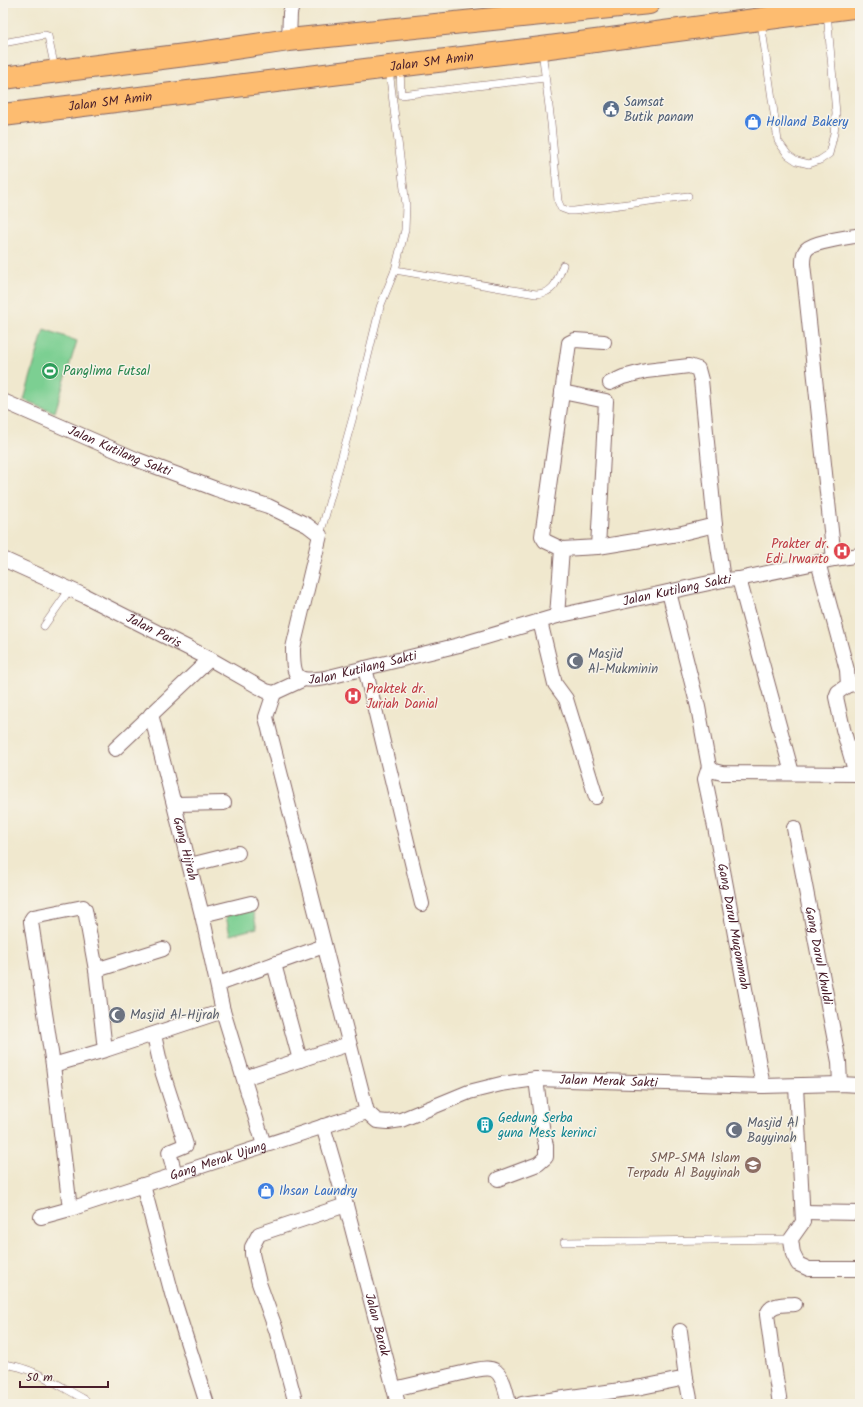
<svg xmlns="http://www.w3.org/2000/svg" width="863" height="1407" font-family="Kalam,sans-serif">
  <rect width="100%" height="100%" fill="#f7f3e8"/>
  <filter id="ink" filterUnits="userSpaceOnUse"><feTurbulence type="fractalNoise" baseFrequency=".025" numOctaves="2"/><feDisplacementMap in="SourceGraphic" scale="8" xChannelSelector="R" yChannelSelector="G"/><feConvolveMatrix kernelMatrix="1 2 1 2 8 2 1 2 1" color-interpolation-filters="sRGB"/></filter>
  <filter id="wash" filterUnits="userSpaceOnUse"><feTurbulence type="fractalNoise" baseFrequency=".012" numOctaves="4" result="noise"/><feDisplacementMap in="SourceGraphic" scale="16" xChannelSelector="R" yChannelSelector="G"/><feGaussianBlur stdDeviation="0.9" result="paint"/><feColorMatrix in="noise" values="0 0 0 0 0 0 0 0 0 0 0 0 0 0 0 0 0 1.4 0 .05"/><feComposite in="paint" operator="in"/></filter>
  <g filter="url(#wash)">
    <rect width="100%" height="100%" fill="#f0e8ce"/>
    <g fill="#7bcf92" stroke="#62775e">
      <polygon points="44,329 77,341 55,412 24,400"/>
      <polygon points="252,909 257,928 230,935 226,916"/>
    </g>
  </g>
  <g filter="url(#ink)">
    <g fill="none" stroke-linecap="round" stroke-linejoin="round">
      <g stroke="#846564" stroke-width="8">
        <g id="lane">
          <polyline points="761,22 778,141 788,155 797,161 809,164 820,160 829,154 834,133 836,113 827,13"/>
          <polyline points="3,43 45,35 48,36 55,69"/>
          <polyline points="542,50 551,123 558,201 561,208 569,211 574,211 688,196"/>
          <polyline points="400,68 401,95 545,78"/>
          <path d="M395,270l141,24c19,-1 21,-13 27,-29"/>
          <polyline points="320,535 354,413 380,307 395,270 405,230 406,205 389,70"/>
          <polyline points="44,626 70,589"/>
          <polyline points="564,1242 791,1239"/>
          <path d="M3,1364c30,3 55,21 81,35l5,5"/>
        </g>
      </g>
      <g stroke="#846564" stroke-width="16">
        <g id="street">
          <polyline points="289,40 290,13 293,3"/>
          <polyline points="610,383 623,377 646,371 689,366 698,369 701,380 715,525 723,580"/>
          <polyline points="562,392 606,401 598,547 562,549"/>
          <path id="s1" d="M3,401l135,59 78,29 52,17 39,19 13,10 -27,113c0,29 2,35 32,30l134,-33 98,-29 166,-36 16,-1 95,-20 26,-4"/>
          <polyline points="598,547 678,534 715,525"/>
          <path id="s2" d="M3,559l82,37 125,63 56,32 8,2 28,-13"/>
          <path d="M834,559l-31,-295c0,-5 0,-11 4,-15 6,-7 43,-12 53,-14"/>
          <polyline points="818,562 847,670 848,685 838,692 836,697 843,729 856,774"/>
          <polyline points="739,579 792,773"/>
          <polyline points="669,592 698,707 709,767 714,771 722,773 860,774"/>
          <polyline points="557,616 562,549 545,541 542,536 569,343 575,340 604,342"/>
          <polyline points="540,621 555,684 566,699 596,797"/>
          <polyline points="365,668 422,904"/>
          <polyline points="848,685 860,683"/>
          <polyline points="274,693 266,717 270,733 367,1112"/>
          <path id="s3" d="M151,714l51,201 21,96 41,134"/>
          <polyline points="115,749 210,659"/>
          <path id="s4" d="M709,767l-4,12 10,48 48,259"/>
          <polyline points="175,804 224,803"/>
          <path id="s5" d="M794,828l45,234 1,22"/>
          <polyline points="190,865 238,853"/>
          <polyline points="202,915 251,903"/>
          <polyline points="274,964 300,1060"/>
          <polyline points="96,970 163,949"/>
          <polyline points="218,984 324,946"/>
          <polyline points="154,1035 162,1071 186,1145 169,1152 175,1174"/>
          <polyline points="53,1065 105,1050 223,1011"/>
          <polyline points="244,1078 349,1044"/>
          <polyline points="796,1086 803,1222 791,1239 793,1254 798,1264 809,1269 860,1269"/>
          <path id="s6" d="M367,1112l10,9 11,1 13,-2 68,-28 32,-8 35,-5 227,7 77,-2 20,1"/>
          <path id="s7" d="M323,1126l23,79 48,184 81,-19c6,-1 14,-3 19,0 9,4 13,25 15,34"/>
          <polyline points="498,1179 538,1164 546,1157 546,1145 543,1134 536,1079"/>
          <polyline points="143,1185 172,1294 207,1404"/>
          <polyline points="70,1209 53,1065 31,922 31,920 33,917 83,907 85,910 96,970 105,1050"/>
          <polyline points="803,1212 860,1213"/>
          <path id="s8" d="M41,1217l29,-8 297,-97"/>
          <polyline points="680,1331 686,1378 691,1404"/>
          <polyline points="394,1389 398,1404"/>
          <polyline points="296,1404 276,1330 259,1283 252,1254 252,1247 259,1234 346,1205"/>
          <polyline points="522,1404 642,1387 686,1378"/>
          <path d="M780,1404l-7,-45 -6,-44c3,-12 17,-10 28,-11"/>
        </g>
      </g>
      <g stroke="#846564" stroke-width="24">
        <g id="primary">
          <polyline points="3,78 201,53 289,40 649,3"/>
          <path id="s9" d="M3,115l539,-67 318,-42"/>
        </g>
      </g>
      <use href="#lane" stroke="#fff" stroke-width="7"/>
      <use href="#street" stroke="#fff" stroke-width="14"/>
      <use href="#primary" stroke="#fdbc70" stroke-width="22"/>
    </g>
  </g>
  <defs>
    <g id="civic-disc" transform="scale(0.9)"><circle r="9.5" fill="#5c6f8a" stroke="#f7f3e8"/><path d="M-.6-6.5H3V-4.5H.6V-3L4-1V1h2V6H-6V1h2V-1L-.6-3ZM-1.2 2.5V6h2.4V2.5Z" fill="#fff"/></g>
    <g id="shop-disc" transform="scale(0.9)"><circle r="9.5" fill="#3f7fe0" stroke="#f7f3e8"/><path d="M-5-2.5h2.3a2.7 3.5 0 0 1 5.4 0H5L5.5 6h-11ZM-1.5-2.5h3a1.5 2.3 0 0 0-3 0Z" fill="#fff"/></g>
    <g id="stadium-disc" transform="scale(0.9)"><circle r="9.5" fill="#2e9e5b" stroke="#f7f3e8"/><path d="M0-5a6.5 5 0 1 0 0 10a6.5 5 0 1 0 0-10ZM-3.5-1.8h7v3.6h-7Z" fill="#fff"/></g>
    <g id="hospital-disc" transform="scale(0.9)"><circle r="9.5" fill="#e0444e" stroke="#f7f3e8"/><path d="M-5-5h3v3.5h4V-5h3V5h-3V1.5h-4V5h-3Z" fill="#fff"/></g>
    <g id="mosque-disc" transform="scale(0.9)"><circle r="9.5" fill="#6b7280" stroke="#f7f3e8"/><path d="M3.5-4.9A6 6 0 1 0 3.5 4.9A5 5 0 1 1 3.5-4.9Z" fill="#fff"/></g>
    <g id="building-disc" transform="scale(0.9)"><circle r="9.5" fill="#0f9aa8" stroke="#f7f3e8"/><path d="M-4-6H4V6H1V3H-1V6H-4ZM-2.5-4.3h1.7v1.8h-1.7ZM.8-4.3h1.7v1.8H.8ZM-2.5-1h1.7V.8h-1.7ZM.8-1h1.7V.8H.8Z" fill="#fff"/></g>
    <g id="school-disc" transform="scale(0.9)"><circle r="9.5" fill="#8d6e63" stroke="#f7f3e8"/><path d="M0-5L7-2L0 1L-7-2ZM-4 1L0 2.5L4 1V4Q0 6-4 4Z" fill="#fff"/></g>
  </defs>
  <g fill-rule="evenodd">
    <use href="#civic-disc" x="611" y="109"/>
    <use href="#shop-disc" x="753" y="122"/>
    <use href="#stadium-disc" x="50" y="371"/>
    <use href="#hospital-disc" x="842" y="551"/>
    <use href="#mosque-disc" x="575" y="661"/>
    <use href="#hospital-disc" x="353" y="696"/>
    <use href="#mosque-disc" x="117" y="1015"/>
    <use href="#building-disc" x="485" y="1125"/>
    <use href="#mosque-disc" x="734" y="1130"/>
    <use href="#school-disc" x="753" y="1165"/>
    <use href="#shop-disc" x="266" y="1191"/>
  </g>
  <g text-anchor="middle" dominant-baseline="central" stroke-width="3" stroke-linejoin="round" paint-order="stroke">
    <g font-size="13" fill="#4a1f2b" stroke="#f7f3e8">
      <text stroke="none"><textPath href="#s9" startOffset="432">Jalan SM Amin</textPath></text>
      <text stroke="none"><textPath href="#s9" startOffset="108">Jalan SM Amin</textPath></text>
      <text stroke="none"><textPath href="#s1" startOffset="127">Jalan Kutilang Sakti</textPath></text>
      <text stroke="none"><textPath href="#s1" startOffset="881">Jalan Kutilang Sakti</textPath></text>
      <text stroke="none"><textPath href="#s2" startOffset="167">Jalan Paris</textPath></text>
      <text stroke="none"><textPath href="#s1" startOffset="557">Jalan Kutilang Sakti</textPath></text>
      <text stroke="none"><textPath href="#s3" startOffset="139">Gang Hijrah</textPath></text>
      <text stroke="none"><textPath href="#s4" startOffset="163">Gang Darul Muqommah</textPath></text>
      <text stroke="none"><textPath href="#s5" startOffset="130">Gang Darul Khuldi</textPath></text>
      <text stroke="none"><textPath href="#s6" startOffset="252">Jalan Merak Sakti</textPath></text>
      <text stroke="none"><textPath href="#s8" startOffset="186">Gang Merak Ujung</textPath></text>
      <text stroke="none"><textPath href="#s7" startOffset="206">Jalan Barak</textPath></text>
    </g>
    <g font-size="13" fill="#4e5e75" stroke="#f7f3e8" text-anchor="start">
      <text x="624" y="102">Samsat<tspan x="624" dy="15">Butik panam</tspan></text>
    </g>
    <g font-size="13" fill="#366cbe" stroke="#f7f3e8" text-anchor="start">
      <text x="766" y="122">Holland Bakery</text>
      <text x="279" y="1191">Ihsan Laundry</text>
    </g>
    <g font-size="13" fill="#27864d" stroke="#f7f3e8" text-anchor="start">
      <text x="63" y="371">Panglima Futsal</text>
    </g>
    <g font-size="13" fill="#be3a42" stroke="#f7f3e8" text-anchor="end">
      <text x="829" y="544">Prakter dr.<tspan x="829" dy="15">Edi Irwanto</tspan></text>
      <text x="366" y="689" text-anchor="start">Praktek dr.<tspan x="366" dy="15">Juriah Danial</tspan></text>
    </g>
    <g font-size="13" fill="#5b616d" stroke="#f7f3e8" text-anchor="start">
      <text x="588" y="654">Masjid<tspan x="588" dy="15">Al-Mukminin</tspan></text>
      <text x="130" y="1015">Masjid Al-Hijrah</text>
      <text x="747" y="1123">Masjid Al<tspan x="747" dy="15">Bayyinah</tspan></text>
    </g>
    <g font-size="13" fill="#0d838f" stroke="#f7f3e8" text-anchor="start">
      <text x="498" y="1118">Gedung Serba<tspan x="498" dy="15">guna Mess kerinci</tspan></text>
    </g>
    <g font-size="13" fill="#785e54" stroke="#f7f3e8" text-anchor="end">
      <text x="740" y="1158">SMP-SMA Islam<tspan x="740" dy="15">Terpadu Al Bayyinah</tspan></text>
    </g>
  </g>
  <rect width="863" height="1407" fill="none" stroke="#f7f3e8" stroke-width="16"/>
  <path d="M20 1381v6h88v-6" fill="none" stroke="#4a1f2b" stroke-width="2"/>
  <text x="26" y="1381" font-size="12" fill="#4a1f2b" stroke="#f7f3e8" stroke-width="3" paint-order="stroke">50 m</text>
</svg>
